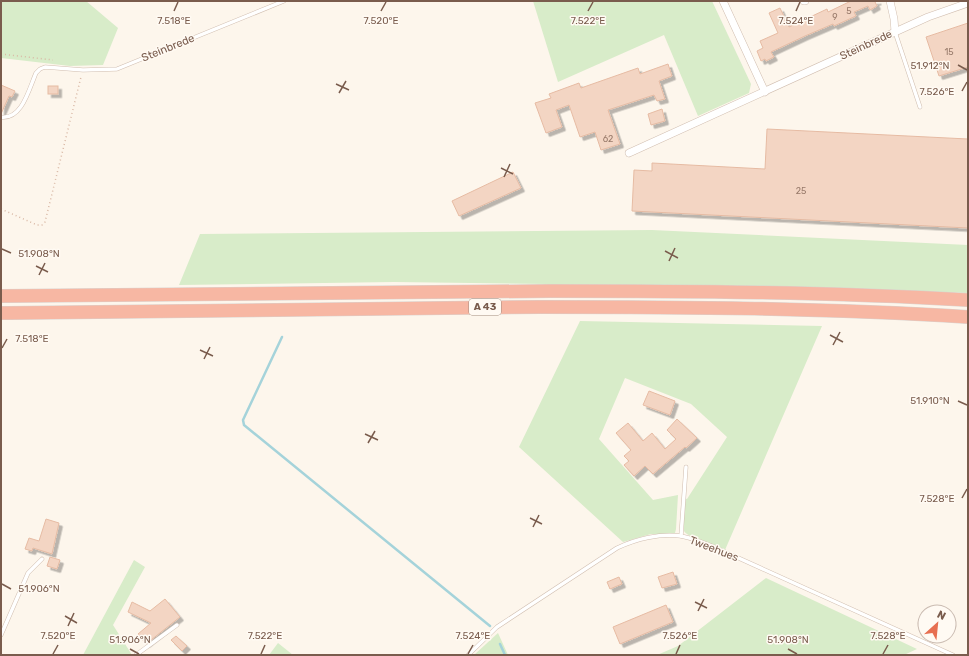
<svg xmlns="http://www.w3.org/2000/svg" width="969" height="656" font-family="Rubik,sans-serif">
  <defs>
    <filter id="shadow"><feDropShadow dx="3.5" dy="3.5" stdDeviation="0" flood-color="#0004"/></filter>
  </defs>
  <rect width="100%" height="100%" fill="#fdf6ec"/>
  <g fill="#d8ecc9">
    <polygon points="1,1 86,1 118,28 103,65 70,66 1,58"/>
    <polygon points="533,1 712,1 751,84 749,93 698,116 664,35 558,82"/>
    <polygon points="652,230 968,245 968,293 794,287 394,282 179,285 200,234"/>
    <path d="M580,321l242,5 -97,224c-8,-4 -38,-13 -41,-19v-33l3,1 40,-62 -36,-33 -66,-26 -26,61 54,61 25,-5 -2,34 -1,4 -4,1h-20l-28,8 -104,-95z"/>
    <polygon points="134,560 145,567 113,625 132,655 83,655"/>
    <polygon points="766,578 917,649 904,655 657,655 678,646"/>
    <polygon points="498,633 508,655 474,655"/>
    <polygon points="278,643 293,655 269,655"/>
  </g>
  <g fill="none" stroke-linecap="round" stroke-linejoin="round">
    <g stroke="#a5d3da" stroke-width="2.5">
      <polyline points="282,337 243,420 244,425 490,626"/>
      <polyline points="500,644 505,655"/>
    </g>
  </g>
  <g fill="#f3d5c3" stroke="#e6bba3" filter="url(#shadow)">
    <polygon points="851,1 878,1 875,2 877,6 870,10 868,6 854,12 856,16 834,26 833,24 805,36 771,52 774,57 766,61 765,59 761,61 757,51 763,48 760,41 778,33 769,13 780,8 789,27 827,9 828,12"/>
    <polygon points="968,23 968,67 939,76 926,37"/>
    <polygon points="668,64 672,76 659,81 665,99 657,101 654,95 608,110 620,144 601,150 595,132 580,137 569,105 556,110 562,127 546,133 535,103 551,98 549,94 579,83 581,88 638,68 640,74"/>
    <polygon points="1,85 15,91 12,97 9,96 1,114"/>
    <rect x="48" y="86" width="10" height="8"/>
    <polygon points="662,109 665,121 651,125 648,114"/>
    <polygon points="767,129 968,139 968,228 632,211 634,170 652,171 652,163 765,169"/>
    <polygon points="513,172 521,188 459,216 452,201"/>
    <polygon points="649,391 675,401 670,415 643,405"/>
    <polygon points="677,419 697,438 686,448 685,447 653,474 645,466 634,476 624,465 629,461 624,456 631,450 616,433 628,423 643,441 652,433 665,449 676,439 667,430"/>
    <polygon points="46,519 59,523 52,554 33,548 32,551 25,549 29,538 39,541"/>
    <polygon points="50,557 60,560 57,569 47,566"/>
    <polygon points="673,572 677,584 662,588 658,577"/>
    <polygon points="619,577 622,584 610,589 607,582"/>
    <polygon points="165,599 180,617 146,644 138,634 151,623 128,612 132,602 150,611"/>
    <polygon points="666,605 673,622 620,644 613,627"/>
    <polygon points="176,636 187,646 182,651 171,640"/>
  </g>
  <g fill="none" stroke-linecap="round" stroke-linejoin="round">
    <g stroke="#d1beb0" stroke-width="4.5">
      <g id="service">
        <polyline points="895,32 920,107"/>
        <path d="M1,117c21,3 28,-28 35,-44l4,-4 5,-2 38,3 34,-1 167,-68"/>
        <polyline points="681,536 686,467"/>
        <polyline points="1,635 28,573 42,559"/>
        <polyline points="136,655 177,625"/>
        <path d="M468,655l29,-28 120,-79c19,-9 43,-15 64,-12 15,3 29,9 42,15l230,104"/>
      </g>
    </g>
    <g stroke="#d1beb0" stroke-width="8">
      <g id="minor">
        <polyline points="723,1 765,92"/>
        <polyline points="804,1 805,1"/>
        <polyline points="890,1 894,19 895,32"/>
        <polyline points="629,153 928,17 968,3"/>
      </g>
    </g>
    <g stroke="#dad1cd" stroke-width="14">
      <g id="motorway">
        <path d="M1,296c183,-3 366,-5 549,-5 139,0 279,1 418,9"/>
        <path d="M1,313c180,-2 360,-5 539,-6 143,0 286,1 428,10"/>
      </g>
    </g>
    <g stroke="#d9b8a5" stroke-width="1.5" stroke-dasharray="1 3" stroke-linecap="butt">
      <polyline points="1,54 53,60"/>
      <polyline points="1,209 37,225 42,225 45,222 81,77"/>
    </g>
    <use href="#service" stroke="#fff" stroke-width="3.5"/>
    <use href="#minor" stroke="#fff" stroke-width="7"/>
    <use href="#motorway" stroke="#f7b7a3" stroke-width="13"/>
  </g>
  <path fill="none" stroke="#7a5c4d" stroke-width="1.5" d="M174,11l4,-9M381,11l5,-9M588,11l5,-9M796,11l4,-9M958,65l9,5M336,84l13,6M962,91l5,-9M339,93l7,-12M501,168l12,6M504,177l6,-13M2,249l9,4M665,251l13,7M669,261l6,-13M36,266l12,6M39,275l6,-12M830,335l13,7M833,345l7,-13M2,348l5,-9M200,350l13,6M204,359l6,-12M958,401l9,4M365,434l13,6M368,443l7,-12M962,498l5,-9M530,518l12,6M533,527l6,-12M2,584l9,5M695,602l12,6M698,611l6,-12M65,616l12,7M68,626l6,-13M130,649l9,5M788,649l9,5M53,654l5,-9M261,654l4,-9M468,654l5,-9M676,654l4,-9M883,654l5,-9"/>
  <g text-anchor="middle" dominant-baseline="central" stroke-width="3" stroke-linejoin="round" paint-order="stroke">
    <g font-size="9" fill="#987a6a">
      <text x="849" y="11">5</text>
      <text x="835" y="17">9</text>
      <text x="949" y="52">15</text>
      <text x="608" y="139">62</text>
      <text x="801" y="191">25</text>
    </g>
    <rect fill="#fffaf3" stroke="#a28b7f" stroke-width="1" x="469" y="299" width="32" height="16" rx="3"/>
    <g font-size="10" font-weight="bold" fill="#7a5c4d">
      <text x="485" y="307">A 43</text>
    </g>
    <g font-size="11" fill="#7a5c4d" stroke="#fffaf3">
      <text transform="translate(866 45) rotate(-25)">Steinbrede</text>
      <text transform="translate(168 48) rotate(-22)">Steinbrede</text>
      <text transform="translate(714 549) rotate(21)">Tweehues</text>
    </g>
  </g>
  <g font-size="10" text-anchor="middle" fill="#7a5c4d" stroke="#fffaf3" stroke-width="3" stroke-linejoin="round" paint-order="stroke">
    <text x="174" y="24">7.518°E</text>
    <text x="381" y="24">7.520°E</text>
    <text x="588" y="24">7.522°E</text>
    <text x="796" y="24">7.524°E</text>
    <text x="930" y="69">51.912°N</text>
    <text x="937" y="95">7.526°E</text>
    <text x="39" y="257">51.908°N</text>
    <text x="32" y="342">7.518°E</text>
    <text x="930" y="404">51.910°N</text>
    <text x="937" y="502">7.528°E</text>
    <text x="39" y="592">51.906°N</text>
    <text x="58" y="639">7.520°E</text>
    <text x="265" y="639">7.522°E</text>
    <text x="473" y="639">7.524°E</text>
    <text x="680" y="639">7.526°E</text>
    <text x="888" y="639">7.528°E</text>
    <text x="788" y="643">51.908°N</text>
    <text x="130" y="643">51.906°N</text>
  </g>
  <rect width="969" height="656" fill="none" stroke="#7a5c4d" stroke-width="4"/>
  <g transform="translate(937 624) rotate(27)"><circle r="19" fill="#fffaf3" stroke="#cabbb1"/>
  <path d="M0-3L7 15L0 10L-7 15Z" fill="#e76f51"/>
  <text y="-6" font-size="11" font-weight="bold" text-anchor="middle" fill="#7a5c4d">N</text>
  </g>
</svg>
